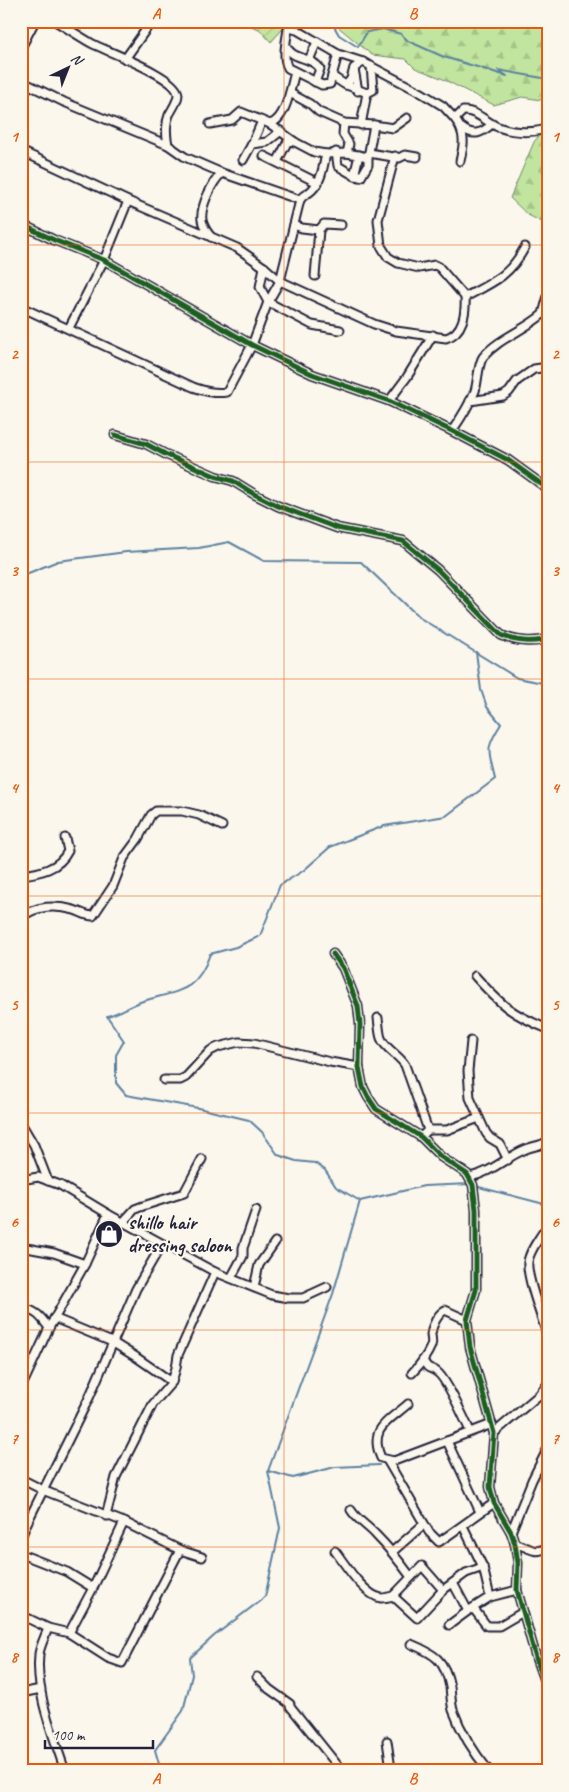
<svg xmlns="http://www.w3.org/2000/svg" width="569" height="1792" font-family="Caveat,sans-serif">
  <defs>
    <pattern id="forest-firs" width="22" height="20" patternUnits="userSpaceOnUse" patternTransform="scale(1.25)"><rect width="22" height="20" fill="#c1e59e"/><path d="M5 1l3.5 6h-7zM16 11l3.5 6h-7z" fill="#a6c489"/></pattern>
    <pattern id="garden-furrows" width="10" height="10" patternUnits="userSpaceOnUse" patternTransform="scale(1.25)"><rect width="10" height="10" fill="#c1e59e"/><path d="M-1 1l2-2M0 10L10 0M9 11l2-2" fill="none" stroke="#a6c489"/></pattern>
  </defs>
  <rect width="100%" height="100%" fill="#fbf7ec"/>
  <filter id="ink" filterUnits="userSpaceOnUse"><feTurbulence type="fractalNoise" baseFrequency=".02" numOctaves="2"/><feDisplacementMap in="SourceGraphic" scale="10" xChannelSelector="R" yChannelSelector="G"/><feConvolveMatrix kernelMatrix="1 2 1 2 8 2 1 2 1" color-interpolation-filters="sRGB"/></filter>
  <g filter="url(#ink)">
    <g fill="url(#forest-firs)" stroke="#72846c">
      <polygon points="337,21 548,21 548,94 541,100 522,97 494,105 441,78 415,68 406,59 372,55 337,26"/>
      <polygon points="548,124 548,221 546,224 528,215 510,198 534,142"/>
    </g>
    <polygon fill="url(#garden-furrows)" stroke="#72846c" points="237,21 290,21 271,42 259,29"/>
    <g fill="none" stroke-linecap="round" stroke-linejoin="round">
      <g stroke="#5c81a0" stroke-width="2">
        <polyline points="331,21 339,35 358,47 367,32 383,29 401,34 408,41 444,57 507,76 498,70 548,79"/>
        <polyline points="21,576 58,561 126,552 199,548 229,542 264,561 361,562 420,618 517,678 548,684"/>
        <polyline points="475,1186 548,1205"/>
        <path d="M360,1201l-24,-14 -11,-17 -10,-7 -19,-2 -18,-6 -16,-23 -13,-12 -51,-12 -72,-13 -10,-12v-28l8,-14 -17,-25c13,-3 24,-11 36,-15 35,-11 53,-7 67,-47l26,-7 24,-11 20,-51 23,-14 27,-24 54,-21 62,-10 49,-37c-7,-29 -10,-30 6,-55l-14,-17 -6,-17 -5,-38"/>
        <polyline points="268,1471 293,1478 335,1467 379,1465"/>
        <polyline points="161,1771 155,1750 183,1711 192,1675 190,1658 214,1636 265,1597 280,1528 268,1471 333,1294 360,1201 424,1186 471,1184"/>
      </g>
      <g stroke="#22223b" stroke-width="11">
        <g id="minor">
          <path d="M55,21c12,7 24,15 36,22 17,9 85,33 87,51 0,8 -6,15 -9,21 -4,10 -3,20 -1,30l17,12 37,16"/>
          <path d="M289,21c-1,14 -8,35 -1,47l34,17 8,-1 2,-8"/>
          <path d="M289,28l8,2 41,24 25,8 57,30 23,14 12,13 8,-8c13,-1 23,11 35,16 16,6 33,6 50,2"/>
          <path d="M287,47c5,13 25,9 33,22l-5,13"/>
          <polyline points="21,48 35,21"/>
          <polyline points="338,54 332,76 344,84 367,93 373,90 371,66"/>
          <polyline points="125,59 147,28"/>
          <polyline points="309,60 317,42"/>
          <polyline points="354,69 358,91"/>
          <polyline points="21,81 64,102 168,145"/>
          <polyline points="346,85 351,79 354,68 363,62"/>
          <polyline points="290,93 310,104 319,112 344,123 374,125 393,128 407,118"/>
          <path d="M455,119c11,15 9,26 5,42"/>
          <polyline points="344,123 343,134 349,144 347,153"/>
          <polyline points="210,124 232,120 241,112 270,124 295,142 314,152 326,154 347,153 368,157"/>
          <path d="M270,124c16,-4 21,-38 25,-52"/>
          <polyline points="361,125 367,93"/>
          <path d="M462,128c12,9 20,5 30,-4"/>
          <polyline points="252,144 262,121"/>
          <path d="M21,151l107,50 109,47 27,19 16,14 94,43 22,7 50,7c17,-5 20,-25 19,-41"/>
          <polyline points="336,152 338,166 355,176 361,177 368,165 368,157 374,125"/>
          <polyline points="369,153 399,158 405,155 417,157"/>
          <polyline points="359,155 355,172 360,177"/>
          <polyline points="264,156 318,183"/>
          <path d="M395,156l-17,64 3,26 7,11 10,6 21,5 16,-3 4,2 26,30c27,-14 45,-21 60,-50"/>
          <polyline points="243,160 252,144 267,142 281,131"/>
          <polyline points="277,162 288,141 295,142"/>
          <polyline points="21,224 54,240 104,260 252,345 312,374 389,401 452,431 508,460 548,489"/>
          <polyline points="294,225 302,228 319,230 324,224 341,225"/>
          <path d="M211,237c-4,-5 -8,-11 -9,-17 -2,-13 10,-38 20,-47l78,27"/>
          <polyline points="264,267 260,287 268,302 312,325 340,330"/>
          <polyline points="315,276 319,230"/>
          <path d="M21,307l172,80c12,4 21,7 34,5l25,-47 16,-43 12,-21 20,-81c3,-6 7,-5 12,-10 10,-10 11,-23 14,-36"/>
          <polyline points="69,328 104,260 128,201"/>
          <polyline points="389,401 407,377 433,335"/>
          <polyline points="470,401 503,396 509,392 517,381 534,369 548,367"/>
          <path d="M452,431c9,-13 17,-26 23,-40 3,-10 3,-27 8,-34 16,-19 42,-27 60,-43l5,-18"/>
          <path d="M115,435l31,9 19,10 50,22 18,5 21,13 24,12 59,22 66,13 35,29 63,65c12,6 34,9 47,3"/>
          <path d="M21,875c19,-2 38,-6 47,-24l-3,-13"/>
          <path d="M21,918c14,-13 36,-13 53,-8 7,2 12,6 19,6l20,-30 11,-28 14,-19 13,-24 5,-4h26l17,4 23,11"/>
          <polyline points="333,954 343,968 358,1006 360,1024 359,1067 363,1087 368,1097 376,1109 421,1137 441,1157 467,1174 473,1185 476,1210 476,1290 467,1320 470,1347 494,1433 490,1487 494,1503 511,1532 515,1544 518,1563 517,1590 537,1661 548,1692"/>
          <path d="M475,976c26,29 36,38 73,53"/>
          <path d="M378,1018c1,6 1,14 3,20 4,11 18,17 24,27l23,65 -7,7"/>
          <polyline points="471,1041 468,1071 470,1098 486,1133 490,1138 500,1144 508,1160"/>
          <polyline points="164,1080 180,1080 186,1077 210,1051 218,1047 239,1042 254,1043 330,1062 359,1067"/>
          <polyline points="21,1123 34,1145 48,1181"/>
          <polyline points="428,1130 447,1130 479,1118"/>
          <path d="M470,1177c21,-4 36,-20 56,-28 7,-3 15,-3 22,-8"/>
          <polyline points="21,1180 38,1177 60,1185 108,1214 215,1272 272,1295 289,1298 303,1298 327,1287"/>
          <polyline points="123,1222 135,1209 143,1206 184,1193 202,1159"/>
          <path d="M548,1225c-6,9 -19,26 -20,37 -2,15 15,59 20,75"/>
          <polyline points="21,1247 54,1253 85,1264"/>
          <polyline points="231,1278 243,1256 243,1248 256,1210"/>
          <polyline points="254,1287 259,1265 275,1242"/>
          <path d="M21,1308c15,2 20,9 28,20"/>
          <polyline points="54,1318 112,1342 136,1357 172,1382"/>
          <path d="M423,1360c6,12 7,6 14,12 9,6 28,48 33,59"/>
          <path d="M412,1373c8,-8 15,-17 19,-27 2,-5 0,-7 0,-12 1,-9 7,-20 14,-24l22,10"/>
          <polyline points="21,1388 49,1328 85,1264 108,1214"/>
          <path d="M408,1404c-19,17 -40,24 -27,54l13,3 98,-37"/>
          <polyline points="494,1433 539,1395 548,1383"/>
          <polyline points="447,1441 480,1512"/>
          <polyline points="387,1460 429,1532 439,1542 494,1503"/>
          <polyline points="21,1479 45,1491 124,1522 180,1550 202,1557"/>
          <path d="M351,1510c6,10 17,16 25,25 13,13 24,27 35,42"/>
          <polyline points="106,1516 116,1477 153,1404 172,1382 176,1368 178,1355 215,1272"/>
          <polyline points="463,1526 483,1567 490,1597"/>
          <polyline points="511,1532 532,1480 548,1448"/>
          <polyline points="21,1538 26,1525 89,1398 136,1289 162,1244"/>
          <path d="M515,1544c15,2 18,12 33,3"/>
          <path d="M335,1551c10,13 29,44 46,47 4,0 8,-1 12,-2l24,22 26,-28 23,-17 17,-6"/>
          <polyline points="392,1552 424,1524"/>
          <polyline points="21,1554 67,1572 93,1588"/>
          <polyline points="453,1583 468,1611"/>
          <polyline points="393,1596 422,1566 443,1590"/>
          <polyline points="473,1608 487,1626 499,1626 523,1612"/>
          <polyline points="21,1615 48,1628 69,1633 108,1658 122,1663 180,1550"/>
          <polyline points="449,1625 468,1611 490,1597 517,1590"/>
          <path d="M48,1628c-3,9 -8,18 -9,26 -4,39 14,80 26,117"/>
          <polyline points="69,1633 93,1588 124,1522"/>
          <path d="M411,1644c24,10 34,16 39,43 1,8 1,16 3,23 8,22 21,43 36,61"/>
          <polyline points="257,1677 269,1689 290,1704 290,1706 342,1771"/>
          <polyline points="21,1693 41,1689"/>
          <polyline points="385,1771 390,1762 387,1741"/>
        </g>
      </g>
      <use href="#minor" stroke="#fbf7ec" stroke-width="7"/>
      <g stroke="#fbf7ec" stroke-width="8">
        <g id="cycleway">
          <polyline points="21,224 54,240 104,260 252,345 312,374 389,401 452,431 508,460 548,489"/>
          <path d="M115,435l31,9 19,10 50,22 18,5 21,13 24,12 59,22 66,13 35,29 63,65c12,6 34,9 47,3"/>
          <polyline points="333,954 343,968 358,1006 360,1024 359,1067 363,1087 368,1097 376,1109 421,1137 441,1157 467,1174 473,1185 476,1210 476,1290 467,1320 470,1347 494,1433 490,1487 494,1503 511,1532 515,1544 518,1563 517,1590 537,1661 548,1692"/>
        </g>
      </g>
      <use href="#cycleway" stroke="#1b5e20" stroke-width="5"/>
    </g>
  </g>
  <path fill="none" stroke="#e8590c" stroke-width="1" stroke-opacity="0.55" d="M284,21v1750M21,245h527M21,462h527M21,679h527M21,896h527M21,1113h527M21,1330h527M21,1547h527"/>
  <defs>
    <g id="shop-disc" transform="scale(1.4375)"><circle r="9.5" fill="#22223b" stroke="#fbf7ec"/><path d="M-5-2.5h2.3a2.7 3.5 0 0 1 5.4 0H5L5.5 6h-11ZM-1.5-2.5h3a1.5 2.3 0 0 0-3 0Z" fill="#fff"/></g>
  </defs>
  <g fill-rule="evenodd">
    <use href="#shop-disc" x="109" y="1234"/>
  </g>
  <g text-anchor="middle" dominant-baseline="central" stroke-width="4.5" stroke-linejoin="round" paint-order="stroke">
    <g font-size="20" font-weight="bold" fill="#22223b" stroke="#fbf7ec" text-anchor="start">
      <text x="128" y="1222">shillo hair<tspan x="128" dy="23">dressing saloon</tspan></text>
    </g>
  </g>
  <rect width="569" height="1792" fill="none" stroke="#fbf7ec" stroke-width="55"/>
  <g transform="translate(68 68) rotate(43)" stroke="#fbf7ec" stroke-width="4" paint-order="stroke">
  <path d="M0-4L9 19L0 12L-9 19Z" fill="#22223b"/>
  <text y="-8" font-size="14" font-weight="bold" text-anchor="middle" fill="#22223b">N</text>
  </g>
  <path d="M45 1740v8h108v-8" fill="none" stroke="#22223b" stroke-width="2.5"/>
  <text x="52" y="1740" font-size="15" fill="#22223b" stroke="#fbf7ec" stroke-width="4" paint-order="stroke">100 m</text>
  <rect x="28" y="28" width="514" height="1736" fill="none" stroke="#e8590c" stroke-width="2"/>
  <g font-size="16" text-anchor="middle" font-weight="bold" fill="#e8590c">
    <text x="156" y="19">A</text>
    <text x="413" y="19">B</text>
    <text x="14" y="142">1</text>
    <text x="555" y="142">1</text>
    <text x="14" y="359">2</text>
    <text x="555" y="359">2</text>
    <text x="14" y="576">3</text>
    <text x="555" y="576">3</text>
    <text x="14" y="793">4</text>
    <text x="555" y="793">4</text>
    <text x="14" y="1010">5</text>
    <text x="555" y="1010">5</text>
    <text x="14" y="1227">6</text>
    <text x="555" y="1227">6</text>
    <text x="14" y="1444">7</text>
    <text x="555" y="1444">7</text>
    <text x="14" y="1662">8</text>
    <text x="555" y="1662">8</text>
    <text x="156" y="1784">A</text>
    <text x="413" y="1784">B</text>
  </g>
</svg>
